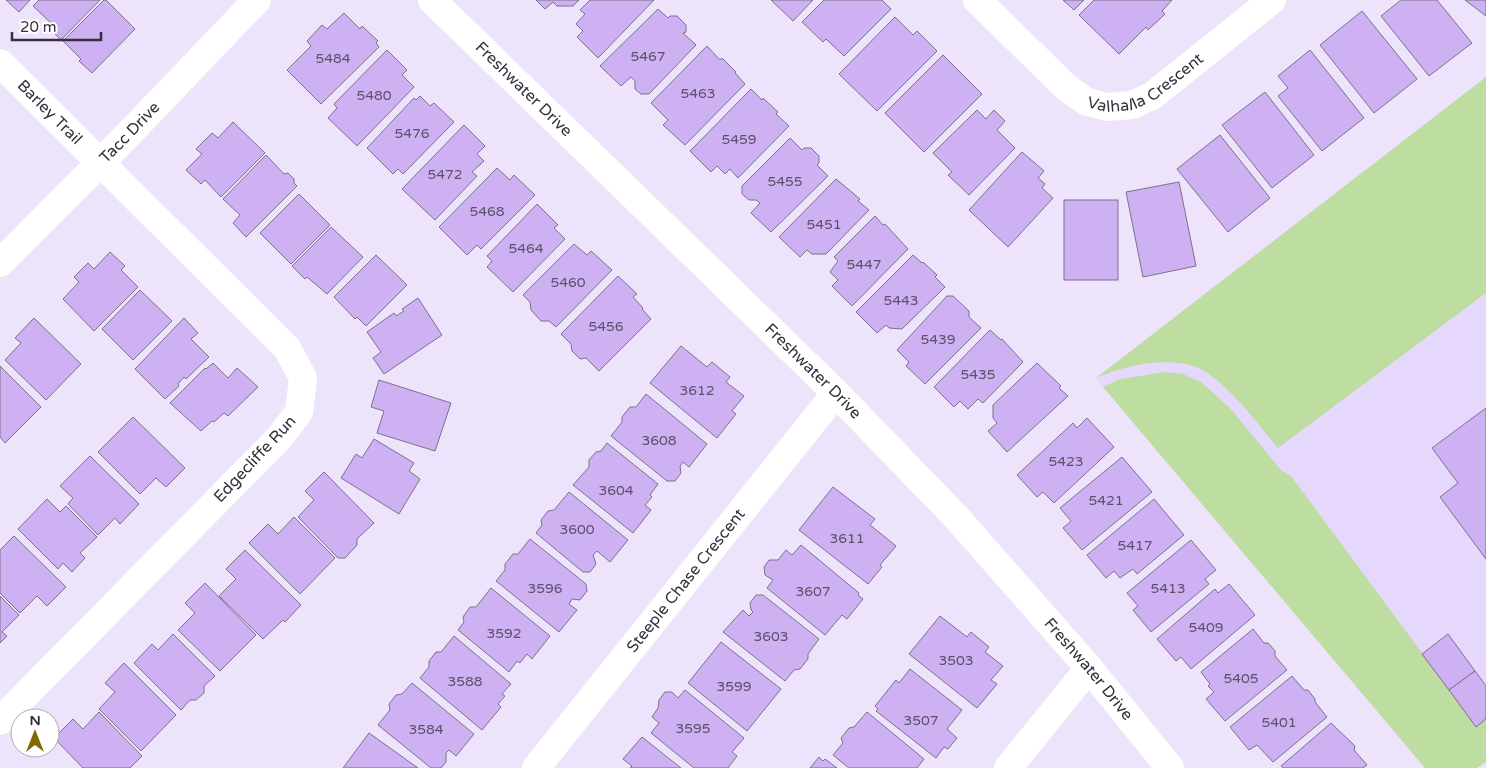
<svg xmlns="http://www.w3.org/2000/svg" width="1486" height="768" font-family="'Varela Round',sans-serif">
  <rect width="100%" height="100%" fill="#ede4fc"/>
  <polygon fill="#e6d7fd" points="1486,77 1486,762 1477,768 1425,768 1096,378"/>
  <g fill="#bedda0">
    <path d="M1486,77v216l-208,155c-21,-25 -46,-60 -74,-77 -29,-17 -79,-6 -108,7z"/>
    <polygon points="1165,372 1183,374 1201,382 1230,408 1281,470 1291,476 1476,726 1486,719 1486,762 1477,768 1425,768 1103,387 1120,379"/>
  </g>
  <g fill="#cdb1f3" stroke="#7c718c">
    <polygon points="6,0 30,0 19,12"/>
    <polygon points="39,0 100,0 61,40 50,29 53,25 33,6"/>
    <polygon points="104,0 106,0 135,29 92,73 79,61 81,59 63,41"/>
    <polygon points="536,0 579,0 573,6 557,6 553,2 545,9"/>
    <polygon points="590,0 654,0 598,58 577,37 583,31 576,24 585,14 580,10"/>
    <polygon points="771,0 813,0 793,21"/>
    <polygon points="824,0 882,0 891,9 844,56 826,39 823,42 802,22"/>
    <polygon points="1063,0 1084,0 1074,10"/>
    <polygon points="1094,0 1172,0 1162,11 1165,14 1148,30 1146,27 1119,54 1079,15"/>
    <polygon points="1401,0 1437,0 1472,43 1429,76 1381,16"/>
    <polygon points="1465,0 1486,0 1486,16"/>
    <polygon points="658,9 668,18 670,16 677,16 686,25 686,32 683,33 696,45 649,94 641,94 635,89 635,81 631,77 621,86 600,66"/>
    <polygon points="1362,11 1417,79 1374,113 1320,45"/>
    <polygon points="344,13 360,29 362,26 378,41 376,43 379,47 321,104 287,70 311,46 307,41 322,25 327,29"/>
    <polygon points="895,17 913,35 917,31 937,51 877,111 839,74"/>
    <polygon points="707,46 720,60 722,58 736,72 735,73 745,84 685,145 663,125 668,120 651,103"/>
    <polygon points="387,50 407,70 402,75 414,87 357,146 328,118 337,108 334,104"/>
    <polygon points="1310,50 1364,118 1322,151 1278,96 1288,88 1278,76"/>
    <polygon points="943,55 982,94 924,152 885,113"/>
    <polygon points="751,89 762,100 763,98 778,112 776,114 789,126 738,178 730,169 725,174 717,166 711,172 690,151"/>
    <polygon points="1265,92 1314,155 1272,188 1222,125"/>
    <polygon points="420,96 430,106 434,103 454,122 403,174 398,169 393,174 367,148 414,98 416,100"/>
    <polygon points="977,110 986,119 994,110 1005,121 997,130 1015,148 969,195 948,175 952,172 933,153"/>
    <polygon points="233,122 265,153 221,197 205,180 201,184 186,170 202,154 196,149 212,133 218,138"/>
    <polygon points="464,125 485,146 477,154 484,161 472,172 477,176 435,220 402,189"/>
    <polygon points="1220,135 1270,198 1228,232 1177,169"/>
    <polygon points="790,138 802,150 804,148 811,148 819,156 819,163 817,165 828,176 771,232 751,213 760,203 756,200 749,200 742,194 742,186"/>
    <polygon points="1022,152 1044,171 1038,178 1045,184 1042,188 1053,198 1008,247 969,210"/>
    <polygon points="266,155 284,174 288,173 294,179 294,183 297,186 246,237 233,223 240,215 223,199"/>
    <polygon points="497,168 510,180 514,175 535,195 481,249 477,245 467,255 439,227"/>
    <polygon points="836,179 860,199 858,201 869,210 826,254 812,254 807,250 800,257 779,237"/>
    <polygon points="1179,182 1196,266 1143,277 1126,192"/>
    <polygon points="299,194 330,225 291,264 260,233"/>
    <rect x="1064" y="200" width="54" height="80"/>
    <polygon points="537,204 558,225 554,228 565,239 513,292 487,267 492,261 487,256"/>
    <polygon points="875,216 883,225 885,224 908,249 852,306 832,286 838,280 830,272 838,261 834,257"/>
    <polygon points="331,227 363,257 327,294 307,277 305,279 292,266"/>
    <polygon points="574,244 587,255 591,251 612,270 556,327 549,321 541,321 531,310 530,302 523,295"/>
    <polygon points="110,252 125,266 121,270 138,287 94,331 63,299 79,282 74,277 88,263 94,269"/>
    <polygon points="376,255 407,285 366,326 357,317 355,319 334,297"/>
    <polygon points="913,255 922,263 923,262 937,275 935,277 945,287 902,329 889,328 886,325 877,333 856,312"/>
    <polygon points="618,276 637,294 633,297 643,308 642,309 651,319 599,371 586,358 580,359 572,351 571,344 561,334"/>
    <polygon points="140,290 172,321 133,360 102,329"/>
    <polygon points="947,296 953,296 969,311 969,317 981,328 925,384 906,366 909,362 897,350"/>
    <polygon points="418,298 442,335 384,374 373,358 381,352 367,332 394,313 396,316 404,311 402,309"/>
    <polygon points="34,318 81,364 46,400 5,360 21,343 15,338"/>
    <polygon points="184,318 198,333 191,339 209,357 186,379 184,377 178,384 179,386 165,399 135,369"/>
    <polygon points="990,330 1001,340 1002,339 1023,362 983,403 978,399 968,409 960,401 954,407 934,387"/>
    <polygon points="681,346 707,367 712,362 730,377 726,382 744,396 732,411 736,414 717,438 650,383"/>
    <polygon points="213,363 228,378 237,368 258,387 228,416 224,413 214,422 212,421 201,431 170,403 205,368 206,369"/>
    <polygon points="1037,363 1061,386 1059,388 1068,396 1007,452 988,431 997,423 993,418 993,405"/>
    <polygon points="0,366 41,407 5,443 0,437"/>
    <polygon points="379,380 451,403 435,451 377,433 384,411 371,407"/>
    <polygon points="646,394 707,444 689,467 683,462 680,466 681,473 675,481 667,481 611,436 622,422 622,417 630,407 636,407"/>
    <polygon points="1486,408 1486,559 1440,497 1458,483 1432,448"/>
    <polygon points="133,417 185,468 166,487 156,478 140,494 98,452"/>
    <polygon points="1087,418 1114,447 1054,503 1043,492 1037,497 1017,475 1073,423 1077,428"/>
    <polygon points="374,439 414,463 409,471 420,479 399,514 341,478 356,454 362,458"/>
    <polygon points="607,443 658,484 650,495 652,497 645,505 651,510 633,533 573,485 589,467 589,460 596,452 601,451"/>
    <polygon points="90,456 139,504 120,524 115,518 98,535 68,504 73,498 60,486"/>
    <polygon points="1122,457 1152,492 1082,550 1063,528 1071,521 1060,508"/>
    <polygon points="324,472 374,523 357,539 357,545 345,558 338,558 298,517 314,500 305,491"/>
    <polygon points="833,487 875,519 870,525 896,546 880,565 882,567 868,584 799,530"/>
    <polygon points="569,492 628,540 610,562 597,551 593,555 596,564 590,572 583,572 536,533 542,525 541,520 548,511 554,510"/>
    <polygon points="47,499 60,512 66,506 97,537 80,553 85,558 72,572 63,563 58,569 18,529"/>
    <polygon points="1154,499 1184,535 1137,574 1133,569 1120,578 1114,571 1106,578 1087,555"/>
    <polygon points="294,517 335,558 300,594 249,543 268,524 278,534"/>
    <polygon points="14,536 66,587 47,606 37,596 20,613 0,593 0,550"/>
    <polygon points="530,539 586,584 587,591 580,600 572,599 569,604 577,610 559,632 496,581 505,570 505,564 513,554 518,554"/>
    <polygon points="1191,540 1216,570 1205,579 1209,584 1151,632 1133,610 1138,606 1127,593"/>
    <polygon points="801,545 859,593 858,595 863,599 847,619 842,615 825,635 767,588 773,580 765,575 764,567 769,560 778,560 786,550 792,555"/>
    <polygon points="245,550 301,605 285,622 283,620 263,639 219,596 236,579 226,569"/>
    <polygon points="205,583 256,635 220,671 178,630 195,613 185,603"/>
    <polygon points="1229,584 1255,615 1191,669 1181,657 1176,661 1157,639 1215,589 1218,593"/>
    <polygon points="491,588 550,636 532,659 527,654 520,663 517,661 509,672 458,630 464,622 463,617 470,607 476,607"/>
    <polygon points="756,595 763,595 819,639 808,654 808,659 800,669 794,670 785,681 723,632 743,610 749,616 753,612 751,610 750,603"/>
    <polygon points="0,596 19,615 2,632 7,636 0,643"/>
    <polygon points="940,616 967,637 971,632 989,647 985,652 1003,666 991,680 997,684 977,708 909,654"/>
    <polygon points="1253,629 1264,643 1268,643 1275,651 1275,656 1287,670 1225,721 1206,699 1214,692 1208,686 1210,684 1201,672"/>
    <polygon points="173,634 215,676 204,686 204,693 196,700 190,700 181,710 134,663 152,644 158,650"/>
    <polygon points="1448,634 1475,671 1449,690 1422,654"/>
    <polygon points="454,636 511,684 502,694 505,696 498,704 501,707 482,730 420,678 429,667 429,661 436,652 441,652"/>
    <polygon points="721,642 781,689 747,731 688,683"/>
    <polygon points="124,663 176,715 141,751 99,709 115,692 105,683"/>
    <polygon points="910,669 962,710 947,729 957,738 948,749 944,747 936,758 876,711 878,709 875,706 896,680 899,683"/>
    <polygon points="1475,671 1486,686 1486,719 1476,727 1449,690"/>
    <polygon points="1292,676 1304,690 1308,690 1315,699 1315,702 1327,717 1273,762 1257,745 1249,750 1230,727"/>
    <polygon points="412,683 474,734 456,756 449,750 446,753 446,762 441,768 431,768 378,725 390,710 389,704 396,695 402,694"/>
    <polygon points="685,690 744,738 732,752 737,756 728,768 694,768 651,733 659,723 652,717 658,708 659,700 665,692 672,692 678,698"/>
    <polygon points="99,712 142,756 130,768 83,768 54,738 73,719 83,729"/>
    <polygon points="867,712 924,759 917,768 849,768 833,755 843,743 841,738 849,728 854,727"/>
    <polygon points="1331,723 1355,746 1354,750 1367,765 1363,768 1283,768 1281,766"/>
    <polygon points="369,733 418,768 343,768"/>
    <polygon points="642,737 681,768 630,768 632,766 623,759"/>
    <polygon points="819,757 823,761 825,759 837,768 810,768"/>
  </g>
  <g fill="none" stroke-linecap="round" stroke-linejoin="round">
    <g stroke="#fff" stroke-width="28">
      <path id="s1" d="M432,0l404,393 121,125 132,150 81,100"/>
      <path id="s2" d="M977,0l90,88 20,14 21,5 24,-2 20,-9 120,-96"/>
      <path id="s3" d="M0,63l287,285 16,30 -4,34 -20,26 -279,283"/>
      <path id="s4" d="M536,768l300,-375"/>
      <polyline points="1008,768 1089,668"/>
    </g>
    <path stroke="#fff" stroke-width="28" id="s5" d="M0,263l120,-120 137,-143"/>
  </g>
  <g text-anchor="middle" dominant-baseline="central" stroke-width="4" stroke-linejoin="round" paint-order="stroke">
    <g font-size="14" fill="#5b506a">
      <text x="648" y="56">5467</text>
      <text x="333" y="58">5484</text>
      <text x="698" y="93">5463</text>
      <text x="374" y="95">5480</text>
      <text x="412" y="133">5476</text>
      <text x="739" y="139">5459</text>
      <text x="445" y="174">5472</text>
      <text x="785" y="181">5455</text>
      <text x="487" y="211">5468</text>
      <text x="824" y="224">5451</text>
      <text x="526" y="248">5464</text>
      <text x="864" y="264">5447</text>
      <text x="568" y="282">5460</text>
      <text x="901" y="300">5443</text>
      <text x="606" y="326">5456</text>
      <text x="938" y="339">5439</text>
      <text x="978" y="374">5435</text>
      <text x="697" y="390">3612</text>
      <text x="659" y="440">3608</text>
      <text x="1066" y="461">5423</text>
      <text x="616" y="490">3604</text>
      <text x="1106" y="500">5421</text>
      <text x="577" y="529">3600</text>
      <text x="847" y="538">3611</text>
      <text x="1135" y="545">5417</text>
      <text x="545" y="588">3596</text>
      <text x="1168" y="588">5413</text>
      <text x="813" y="591">3607</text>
      <text x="1206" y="627">5409</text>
      <text x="504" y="633">3592</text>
      <text x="771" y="636">3603</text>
      <text x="956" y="660">3503</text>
      <text x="1241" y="678">5405</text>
      <text x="465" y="681">3588</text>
      <text x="734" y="686">3599</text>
      <text x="921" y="720">3507</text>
      <text x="1279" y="722">5401</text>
      <text x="693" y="728">3595</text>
      <text x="426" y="729">3584</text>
    </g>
    <g font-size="16" fill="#35303c" stroke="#fff">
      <text stroke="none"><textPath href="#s2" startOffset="216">Valhalla Crescent</textPath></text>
      <text stroke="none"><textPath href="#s1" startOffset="128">Freshwater Drive</textPath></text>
      <text stroke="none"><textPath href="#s3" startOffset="70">Barley Trail</textPath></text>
      <text stroke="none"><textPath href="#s5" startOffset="184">Tacc Drive</textPath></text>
      <text stroke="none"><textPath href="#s1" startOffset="532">Freshwater Drive</textPath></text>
      <text transform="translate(255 459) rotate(-47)">Edgecliffe Run</text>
      <text stroke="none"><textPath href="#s4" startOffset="240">Steeple Chase Crescent</textPath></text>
      <text stroke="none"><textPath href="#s1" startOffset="938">Freshwater Drive</textPath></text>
    </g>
  </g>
  <g transform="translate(35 733)"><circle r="24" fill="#ffffff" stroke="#aeacb1"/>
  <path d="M0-4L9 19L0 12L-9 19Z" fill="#816a04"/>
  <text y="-8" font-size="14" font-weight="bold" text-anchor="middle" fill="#35303c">N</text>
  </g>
  <path d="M12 32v8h89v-8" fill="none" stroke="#35303c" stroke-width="2.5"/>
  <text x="20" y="32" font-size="15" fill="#35303c" stroke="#ffffff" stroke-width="4" paint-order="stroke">20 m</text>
</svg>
